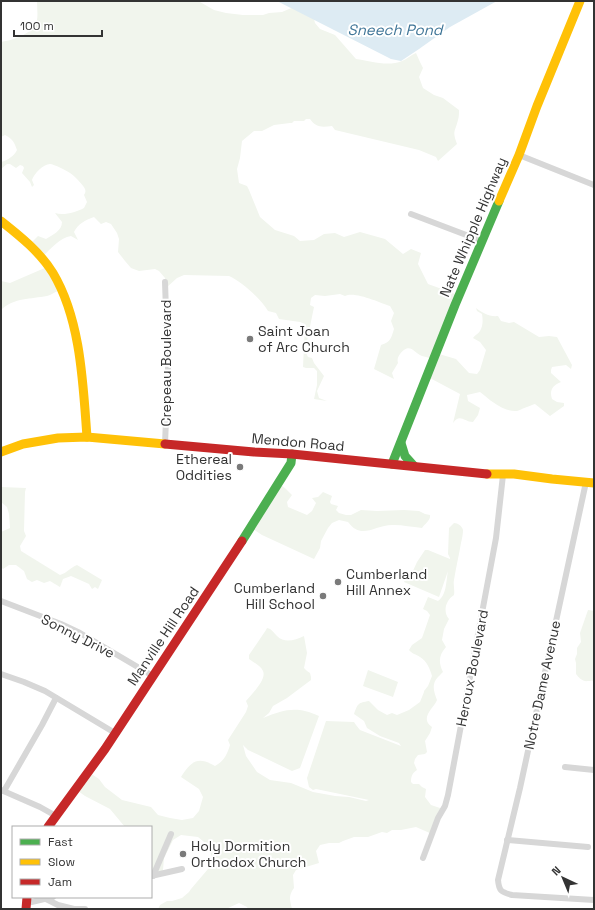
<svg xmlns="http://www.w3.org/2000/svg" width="595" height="910" font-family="'Space Grotesk',sans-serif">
  <rect width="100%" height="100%" fill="#fff"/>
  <g fill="#f1f5ed">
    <path d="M37,1h150l13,1 14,8 12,3 17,2h20l6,-2 13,-1 14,-6 17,9 2,8 5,6 15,6 21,24c14,2 32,8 46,2 5,-2 9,-6 14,-8l4,9 3,6 -4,9 4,11 11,7 9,3 16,12c0,3 0,7 -1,10 -3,12 -6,11 -1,24l-19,17 -2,-4 -17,-7 -84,-20 -3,-4c-10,1 -16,2 -22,-7h-4l-2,2h-10l-2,2h-2l-16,2 -12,6h-8l-12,10 -2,17 -3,11 2,14 8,3 2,4 11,27 15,13 19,6 6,5 14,-1 10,-6 11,-1 9,4 16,-5 25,7 18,15 8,-5 10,4 -3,11 10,20 33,12 -22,58 17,5 13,14 8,1 3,-4 6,-20 -6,-8 -7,-4c2,-3 5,-4 7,-7 3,-5 3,-11 2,-17l-5,-3 -1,-3c7,5 13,9 22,8l3,5 8,2 5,-1 25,15 10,-1 8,1 15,28 -1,4 -5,-4 -14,2 -1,3v3l10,9c-8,3 -12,8 -9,17l5,3 7,1v3l-14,10 -15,-12c-4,1 -15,6 -18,7 -14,1 -27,-11 -37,-19l-13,3 1,6 12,7 -2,7 -5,7c-9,0 -13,-9 -20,1l7,-29 -32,-17 7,-17c-4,-2 -9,-3 -13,-4 -9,-4 -12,-14 -22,-2 -2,3 -3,5 -2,9l-6,10 2,6 -20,-10 7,-24c10,-3 10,-7 13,-16l-3,-8 3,-8 -4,-7c-10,-3 -35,-15 -45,-10l-5,-2 -15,2 -10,-1 -4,3 -1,7 4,2 -9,44 3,6 4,1 2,5 10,13 -7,15 2,7 8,3 -13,-2 3,-14v-14l-3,-3h-8l-3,-1 2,-43 -5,-2 -21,-3 -3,-6 -8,-2c-7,-12 -26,-29 -39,-35l-45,-1 -7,3 -11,10 -1,-10 -6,-7 -4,-2 -16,2 -8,-3 -6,-7 -7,-9 1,-13 -2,-6 -6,-9 -5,-2 -5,2 -7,-7c-9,3 -16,7 -20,15l4,8 -7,-4c-12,2 -21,14 -30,22l-12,-13 9,-9 8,3c6,-4 16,-8 16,-17l-7,-9c9,3 21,-1 29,-5l3,-6 -3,-7c1,-2 2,-3 1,-6 -1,-3 -11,-14 -15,-16 -3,-2 -16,-9 -20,-9 -7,0 -16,10 -18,16l2,5 -2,2 -2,-5 -8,-9 2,-5 -1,-2 -3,-1 -4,3 -6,-4h-3l-6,5v-7c7,-2 13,-6 16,-12 -3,-8 -4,-11 -12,-15l-4,2v-95c12,-2 33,-8 36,-22 1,-6 0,-13 0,-19z"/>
    <path d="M47,267l11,24c-3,1 -7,4 -11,5 -16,3 -33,2 -45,13h-1v-28l9,2z"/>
    <path d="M281,485l5,4 6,6 -5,7 1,5 19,8 5,-4 4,-8 -4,-5 6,-1 5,-5 9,4 -2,6 1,2 7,2 -2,4 3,3 7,2h5l10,-5 16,1 27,-1 15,1 6,3 5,1c1,5 -5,9 -8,13 -10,-1 -19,-3 -28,-3 -19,-1 -32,16 -46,-3l-9,-2 -7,3 -4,5 -7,13 -1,7 -6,11 -52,-24 -9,-6z"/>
    <path d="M1,487l25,1 -1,4 -1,39 2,5 -6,10 1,5 39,24c7,-2 11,-8 17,-10l25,15 -4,9 -3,-2 -3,2 -3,-5 -18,-8 -8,3 -3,8 -10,-6 -6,2 -7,-3 -5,2 -5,-3 -3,-8 -8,-6h-7l-6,4 -2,-2v-35l9,-4 -1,-14 -2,-7 -6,-5z"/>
    <path d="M454,523c4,0 8,3 9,7 0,4 -1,9 -2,13 -2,12 -5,24 -7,37 -1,5 1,10 0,15 -9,6 -11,17 -5,24l-5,10 -2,11 4,7c-7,8 -8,15 -3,25 -2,2 -3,3 -5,5 -7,7 -4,15 -1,23 -3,8 -18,18 -5,27l-2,6 -5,8 2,11 -2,2 -7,1 -3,4 -1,4 3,7c-5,3 -6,7 -6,12l2,2h6l3,3 4,2 -1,8 6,8 12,4 -11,25 -16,-7 -15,3h-9l-5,3 -5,-1 -14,5h-14l-11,4 -4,2h-10l-9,2 -4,6 3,12 -23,7 -3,5 1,13c-6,8 -4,12 -2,21h-44l-1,-2 -8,-4 -13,6h-68l2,-4 7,-4h5l10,-3 7,-6 2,-3 17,-20 4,-10 -3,-13 -11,-9 -17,-2 -8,5 -9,18 -1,12 1,3 -13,5v-51h-26l-15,-18 -25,-13 -7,-5 12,-18 9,6 6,8 17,13 29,7 7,8 12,3 12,2 11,-2 6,-7 4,-14 -4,-8 -18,-12c10,-16 17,-21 34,-11 9,-5 12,-11 15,-21l-2,-5 18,-28 2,-6 -2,-5c5,-6 21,-22 17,-30 -2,-5 -10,-9 -14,-12v-4l17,-25 1,-2c5,1 6,4 10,8 8,8 18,4 27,0l3,17 -3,15 3,3 3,2 1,4v3l-24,18 -14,8 -4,7 -6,5c22,-9 34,-12 56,-2l-19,52 -8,3 -44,-21 -5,-5 3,11 11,16 13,8 21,3 22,9 22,4 14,1 17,4 3,-1 -53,-11 -3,1 -4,-3 -2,-9 19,-57 28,1 2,3 4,5 41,16 -2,-3 -19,-7 -13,-8 -3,-7 -10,-7c4,-11 4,-11 15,-13l9,9 9,5 5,-2 5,2 12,-5 11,-8 4,-10v-1l4,-5 4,-10c-2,-7 -5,-15 -12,-19 -4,-3 -8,-3 -11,-7l3,-5 10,-7 8,-23 -3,-4 -4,-2 5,-12 10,4c9,-6 8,-21 10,-30l-9,26 -35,-15 5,-10 3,1 5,-11 8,-12h3l22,9v-1l-2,-4 1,-26z"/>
    <path d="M588,610l6,1v70c-6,-1 0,0 -6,0 -5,1 -9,-3 -12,-7v-11l-1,-4 2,-5v-6l4,-6 -1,-9z"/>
    <polygon points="368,670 398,682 393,697 363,686"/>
  </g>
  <polygon fill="#ddebf3" points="277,1 497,1 450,27 419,49 401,61 391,59"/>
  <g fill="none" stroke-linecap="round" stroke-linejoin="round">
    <g stroke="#d7d7d7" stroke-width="6">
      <polyline points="519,155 594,185"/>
      <polyline points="411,214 482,241"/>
      <polyline points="165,444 168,369 165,282"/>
      <path d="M586,482l-66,306 -22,92c1,11 3,12 14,15l82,5"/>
      <polyline points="1,601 61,624 80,633 153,676"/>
      <polyline points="1,674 24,682 45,691 115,733"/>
      <polyline points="565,767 594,770"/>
      <polyline points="1,790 40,807 56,816"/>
      <polyline points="4,791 42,725 56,698"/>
      <polyline points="507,840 588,847"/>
      <polyline points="423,858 438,818 445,806 448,795 496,538 503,475"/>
      <polyline points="151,876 182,869"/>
      <polyline points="153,876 171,834"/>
      <polyline points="46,899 58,905 74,909 85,909"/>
      <polyline points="27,903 53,897"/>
    </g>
    <g stroke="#4caf50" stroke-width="9">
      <polyline points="401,443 405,456 414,466"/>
      <polyline points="392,464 455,305 499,201"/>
      <polyline points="242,541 291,463 292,454"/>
    </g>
    <g stroke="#ffc107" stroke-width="9">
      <polyline points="499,201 519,155 537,106 580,1"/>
      <path d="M1,221c19,15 39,31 52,52 28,47 30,111 34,164"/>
      <polyline points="1,452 23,444 58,438 87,437 165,444"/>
      <polyline points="487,474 514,474 552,479 594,483"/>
    </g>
    <g stroke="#c62828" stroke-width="9">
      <polyline points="165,444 254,452 292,454 487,474"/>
      <polyline points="48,827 105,749 242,541"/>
      <polyline points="26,909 27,897"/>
    </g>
  </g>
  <g fill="#7a7a7a" stroke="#fff" stroke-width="1.5">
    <circle cx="250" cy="339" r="4"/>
    <circle cx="240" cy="467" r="4"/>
    <circle cx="338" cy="582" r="4"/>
    <circle cx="323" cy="596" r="4"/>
    <circle cx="183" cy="854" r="4"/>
  </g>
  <g text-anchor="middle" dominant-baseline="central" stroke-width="4" stroke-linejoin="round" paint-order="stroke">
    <g font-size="14" fill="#333" stroke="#fff">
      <text transform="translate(473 227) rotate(-67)">Nate Whipple Highway</text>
      <text transform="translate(166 363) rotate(-90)">Crepeau Boulevard</text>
      <text transform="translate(298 442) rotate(5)">Mendon Road</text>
      <text transform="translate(78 636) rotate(27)">Sonny Drive</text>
      <text transform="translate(163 636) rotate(-56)">Manville Hill Road</text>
      <text transform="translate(472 668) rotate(-79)">Heroux Boulevard</text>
      <text transform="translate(542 685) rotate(-78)">Notre Dame Avenue</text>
    </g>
    <g font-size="14" fill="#333" stroke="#fff" text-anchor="start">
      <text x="258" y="331">Saint Joan<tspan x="258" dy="16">of Arc Church</tspan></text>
      <text x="232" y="459" text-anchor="end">Ethereal<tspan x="232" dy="16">Oddities</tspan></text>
      <text x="346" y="574">Cumberland<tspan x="346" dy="16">Hill Annex</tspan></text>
      <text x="315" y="588" text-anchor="end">Cumberland<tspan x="315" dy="16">Hill School</tspan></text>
      <text x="191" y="846">Holy Dormition<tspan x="191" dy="16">Orthodox Church</tspan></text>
    </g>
    <g font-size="15" font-style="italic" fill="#3f7597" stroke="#fff">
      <text x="395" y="29">Sneech Pond</text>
    </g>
  </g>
  <rect width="595" height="910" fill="none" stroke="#333333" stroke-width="4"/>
  <rect x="12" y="826" width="140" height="72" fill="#ffffff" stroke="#adadad"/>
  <rect x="20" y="839" width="20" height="6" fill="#4caf50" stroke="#adadad"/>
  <text x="48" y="846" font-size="12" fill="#333333">Fast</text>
  <rect x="20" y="859" width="20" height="6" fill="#ffc107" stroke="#adadad"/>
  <text x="48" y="866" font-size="12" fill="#333333">Slow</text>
  <rect x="20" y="879" width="20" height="6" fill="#c62828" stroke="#adadad"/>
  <text x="48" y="886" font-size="12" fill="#333333">Jam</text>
  <g transform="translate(563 878) rotate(316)" stroke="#ffffff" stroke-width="3" paint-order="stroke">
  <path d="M0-3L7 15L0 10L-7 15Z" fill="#333333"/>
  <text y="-6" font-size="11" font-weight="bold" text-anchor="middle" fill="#333333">N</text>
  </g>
  <path d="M14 30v6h88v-6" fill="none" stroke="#333333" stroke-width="2"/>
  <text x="20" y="30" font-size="12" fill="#333333" stroke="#ffffff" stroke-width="3" paint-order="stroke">100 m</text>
</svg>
